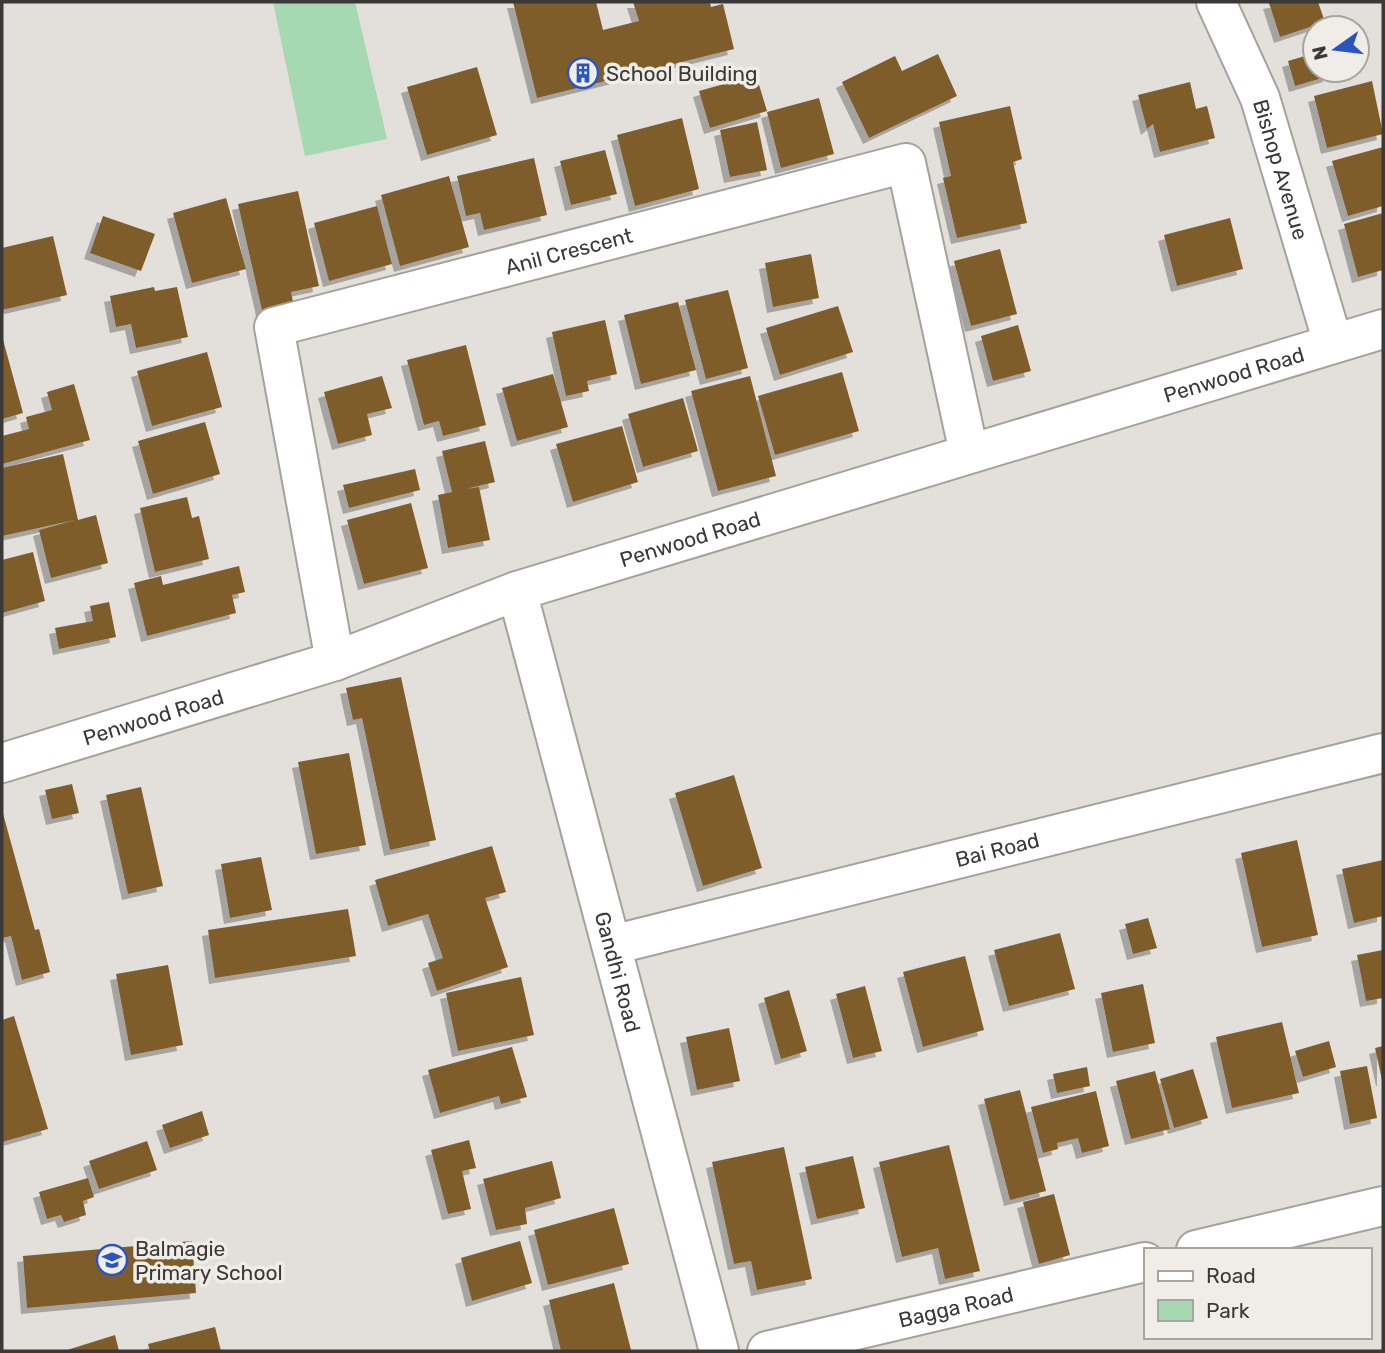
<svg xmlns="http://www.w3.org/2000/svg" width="1385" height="1353" font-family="Rubik,sans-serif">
  <defs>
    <filter id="shadow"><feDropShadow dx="-6" dy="6" stdDeviation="0" flood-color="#0004"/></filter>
  </defs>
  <rect width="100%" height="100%" fill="#e3dfda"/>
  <polygon fill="#a6d8b2" points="273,2 355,2 387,139 305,156"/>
  <g fill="#7e5d2c" filter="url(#shadow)">
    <polygon points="513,2 596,2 603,30 639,21 633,2 710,2 711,7 723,4 734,49 537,98"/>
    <polygon points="1274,2 1318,2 1325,22 1280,37 1269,3"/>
    <polygon points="1315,53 1315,70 1328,70 1329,76 1295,86 1288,61"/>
    <polygon points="938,54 957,96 869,138 842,82 895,56 902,71"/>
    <polygon points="477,67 497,135 427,155 407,87"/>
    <polygon points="756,75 767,111 710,128 699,91"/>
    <polygon points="1372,81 1383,134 1327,148 1314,96"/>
    <polygon points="1190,82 1196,109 1207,106 1215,138 1160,152 1153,124 1147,129 1138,95"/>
    <polygon points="819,98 834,154 781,168 767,112"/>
    <polygon points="1010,106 1022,159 1013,162 1027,223 957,238 943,178 951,176 939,122"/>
    <polygon points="682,118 699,189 635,206 617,135"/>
    <polygon points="757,122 767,170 730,177 720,130"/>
    <polygon points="1383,147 1383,206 1348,216 1332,161"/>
    <polygon points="605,150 617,194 571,205 560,161"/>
    <polygon points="534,158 547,215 484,230 480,213 466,216 457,176"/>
    <polygon points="449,176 469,247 400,266 381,195"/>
    <polygon points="298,191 319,286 291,292 295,312 264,319 238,204"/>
    <polygon points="226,198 246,269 192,283 173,213"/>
    <polygon points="377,206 392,264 329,281 314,223"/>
    <polygon points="1383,213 1383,270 1358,277 1344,224"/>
    <polygon points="103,216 155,234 141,271 90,253"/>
    <polygon points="1230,218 1243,269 1177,286 1164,235"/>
    <polygon points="53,236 67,295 2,310 2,248"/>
    <polygon points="1000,249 1017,314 971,326 954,261"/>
    <polygon points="811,254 819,298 773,307 765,263"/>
    <polygon points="154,287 155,291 177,287 188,337 136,348 131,324 116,327 110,296"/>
    <polygon points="728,290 748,368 706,379 685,300"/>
    <polygon points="678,302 696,370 641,384 624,315"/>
    <polygon points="838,306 853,352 780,375 766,328"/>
    <polygon points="605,320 617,374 587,381 589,391 566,396 552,332"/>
    <polygon points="1018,325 1031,371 993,381 981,336"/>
    <polygon points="2,336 23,413 2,419"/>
    <polygon points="466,345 486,425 443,436 439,421 424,425 407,360"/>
    <polygon points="207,352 222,407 152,426 137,371"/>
    <polygon points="842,372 859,431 775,455 758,396"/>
    <polygon points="553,374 568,427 517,441 502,388"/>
    <polygon points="382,376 392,408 367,414 372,435 338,444 324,392"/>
    <polygon points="750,376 776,476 718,491 691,391"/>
    <polygon points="74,384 90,440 2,464 2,436 29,429 26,417 52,410 47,392"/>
    <polygon points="683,398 698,451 643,467 628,414"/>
    <polygon points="205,422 220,474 153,494 138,441"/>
    <polygon points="622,426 638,482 573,502 556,444"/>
    <polygon points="485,441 495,482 466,489 479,487 490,540 448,548 438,495 452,492 442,451"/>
    <polygon points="63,454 78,520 96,515 108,563 51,578 39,530 75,520 2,536 2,468"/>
    <polygon points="415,469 420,490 349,508 343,485"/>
    <polygon points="187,497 192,518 199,516 209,559 155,572 140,508"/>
    <polygon points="411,503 428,568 364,584 347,520"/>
    <polygon points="33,552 45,601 2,613 2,560"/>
    <polygon points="239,566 245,592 232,595 236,613 147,636 134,583 161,576 163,585"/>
    <polygon points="109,602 116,637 59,649 55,628 93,621 90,606"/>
    <polygon points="401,677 436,840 390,850 362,718 353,720 346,688"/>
    <polygon points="349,753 366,845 316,854 298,762"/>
    <polygon points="734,775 762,868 703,886 675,793"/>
    <polygon points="72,784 79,813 52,819 45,790"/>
    <polygon points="141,787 163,886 128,894 106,795"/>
    <polygon points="2,810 35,930 39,929 50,972 22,980 11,936 2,938"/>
    <polygon points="1297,840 1318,935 1262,947 1241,853"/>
    <polygon points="492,846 506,892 485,898 508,967 437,991 428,963 443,958 428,914 388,926 375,880"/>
    <polygon points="261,857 272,910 230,918 221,864"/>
    <polygon points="1383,860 1383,916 1354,923 1342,869"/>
    <polygon points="348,909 356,956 215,978 208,930"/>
    <polygon points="1148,918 1157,948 1133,954 1125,924"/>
    <polygon points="1060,933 1075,989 1009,1006 994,950"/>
    <polygon points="1383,950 1383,998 1366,1001 1357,955"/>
    <polygon points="965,956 984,1030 923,1047 903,972"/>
    <polygon points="168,965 183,1045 131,1055 116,974"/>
    <polygon points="521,977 534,1035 458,1051 446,993"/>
    <polygon points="1143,984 1155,1043 1113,1052 1101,993"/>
    <polygon points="865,986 882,1051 853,1058 836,994"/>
    <polygon points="789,990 807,1051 781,1059 764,998"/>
    <polygon points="14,1016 48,1129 2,1142 2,1020"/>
    <polygon points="1282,1022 1299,1093 1232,1108 1216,1037"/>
    <polygon points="729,1028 740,1081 697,1090 686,1037"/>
    <polygon points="1329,1041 1336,1067 1303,1077 1295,1051"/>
    <polygon points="1383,1046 1383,1080 1382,1080 1375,1048"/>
    <polygon points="512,1047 527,1097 501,1104 499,1096 440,1113 428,1070"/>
    <polygon points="1367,1066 1377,1118 1350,1124 1340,1071"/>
    <polygon points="1087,1067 1090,1086 1057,1093 1053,1074"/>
    <polygon points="1193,1069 1208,1118 1174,1128 1160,1079"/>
    <polygon points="1155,1071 1170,1129 1131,1139 1116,1081"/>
    <polygon points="1020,1090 1046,1191 1010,1200 984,1099"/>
    <polygon points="1096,1091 1109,1146 1082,1153 1078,1138 1057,1143 1058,1149 1043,1153 1031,1107"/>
    <polygon points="202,1111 209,1135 170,1148 162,1125"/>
    <polygon points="469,1140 476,1168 462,1171 471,1209 448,1214 431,1150"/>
    <polygon points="147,1141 157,1170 99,1189 89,1161"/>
    <polygon points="949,1145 980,1271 945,1279 938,1248 902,1257 879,1162"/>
    <polygon points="784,1147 812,1279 757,1290 751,1261 734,1264 712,1162"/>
    <polygon points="853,1156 865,1208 817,1219 805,1167"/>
    <polygon points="552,1161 561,1198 525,1208 527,1224 496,1230 483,1179"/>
    <polygon points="88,1178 94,1197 83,1201 86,1215 64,1222 61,1215 47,1219 39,1192"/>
    <polygon points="1054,1194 1070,1255 1039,1264 1023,1202"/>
    <polygon points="614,1208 629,1264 548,1285 534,1230"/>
    <polygon points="192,1241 196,1293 27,1308 23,1256"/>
    <polygon points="520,1241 532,1283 472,1301 461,1258"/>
    <polygon points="614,1283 631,1350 561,1351 549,1300"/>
    <polygon points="215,1327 221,1351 150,1351 148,1344"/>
    <polygon points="115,1335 119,1351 64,1351"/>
  </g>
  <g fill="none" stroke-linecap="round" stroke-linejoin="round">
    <g stroke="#a5a19c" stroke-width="42">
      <g id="minor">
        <path id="s1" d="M1216,2l44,96 73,245"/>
        <path id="s2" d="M517,591l202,760"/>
        <path id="s3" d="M335,661l-61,-334 632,-164 63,290"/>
        <path id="s4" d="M2,763l333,-102 182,-70 866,-262"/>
        <path id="s5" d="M612,945l771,-192"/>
        <polyline points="1196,1250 1383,1206"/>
        <path id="s6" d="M767,1351l378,-89"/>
      </g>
    </g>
    <use href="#minor" stroke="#fff" stroke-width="38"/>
  </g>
  <defs>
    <g id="building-ring" transform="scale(1.575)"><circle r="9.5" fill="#f0ece7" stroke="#2955c3" stroke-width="1.5"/><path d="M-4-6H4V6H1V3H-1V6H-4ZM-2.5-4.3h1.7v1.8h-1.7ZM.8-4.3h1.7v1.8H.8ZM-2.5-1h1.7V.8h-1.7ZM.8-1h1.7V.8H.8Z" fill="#2955c3"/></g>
    <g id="school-ring" transform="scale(1.575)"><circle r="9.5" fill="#f0ece7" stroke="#2955c3" stroke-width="1.5"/><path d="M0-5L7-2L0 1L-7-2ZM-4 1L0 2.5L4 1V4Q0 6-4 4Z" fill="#2955c3"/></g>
  </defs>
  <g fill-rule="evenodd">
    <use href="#building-ring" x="583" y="73"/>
    <use href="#school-ring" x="112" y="1260"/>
  </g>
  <g text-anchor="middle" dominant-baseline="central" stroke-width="7" stroke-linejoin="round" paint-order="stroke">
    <g font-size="21" fill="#3b3937" stroke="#f0ece7" text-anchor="start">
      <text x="606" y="73">School Building</text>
      <text x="135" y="1248">Balmagie<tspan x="135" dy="24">Primary School</tspan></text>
    </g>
    <g font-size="21" fill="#3b3937" stroke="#f0ece7">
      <text stroke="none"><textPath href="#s1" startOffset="180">Bishop Avenue</textPath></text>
      <text stroke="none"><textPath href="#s3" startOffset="644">Anil Crescent</textPath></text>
      <text stroke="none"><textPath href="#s4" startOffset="1292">Penwood Road</textPath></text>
      <text stroke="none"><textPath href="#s4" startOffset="724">Penwood Road</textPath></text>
      <text stroke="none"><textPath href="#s4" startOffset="158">Penwood Road</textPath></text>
      <text stroke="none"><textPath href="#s5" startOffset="397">Bai Road</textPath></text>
      <text stroke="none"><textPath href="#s2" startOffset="394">Gandhi Road</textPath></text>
      <text stroke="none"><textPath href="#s6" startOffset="194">Bagga Road</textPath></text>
    </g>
  </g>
  <rect width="1385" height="1353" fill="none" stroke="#3b3937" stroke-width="7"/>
  <rect x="1144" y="1248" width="228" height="91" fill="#f0ece7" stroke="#a8a4a1" stroke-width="2"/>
  <rect x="1158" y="1271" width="35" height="10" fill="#ffffff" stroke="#a8a4a1" stroke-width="2"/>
  <text x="1206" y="1283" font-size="21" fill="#3b3937">Road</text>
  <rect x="1158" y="1300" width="35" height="21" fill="#a6d8b2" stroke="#a8a4a1" stroke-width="2"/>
  <text x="1206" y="1318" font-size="21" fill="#3b3937">Park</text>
  <g transform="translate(1336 49) rotate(256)"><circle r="33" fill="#f0ece7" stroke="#a8a4a1" stroke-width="2"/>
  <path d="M0-5L12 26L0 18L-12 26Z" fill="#2955c3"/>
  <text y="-10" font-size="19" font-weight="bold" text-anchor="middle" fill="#3b3937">N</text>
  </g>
</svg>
